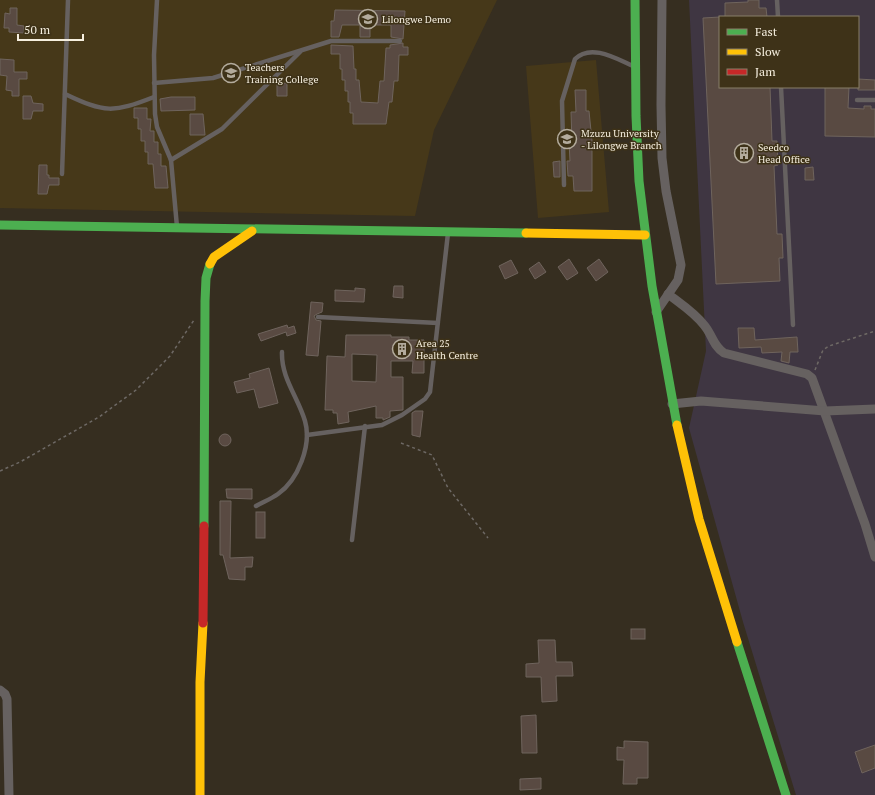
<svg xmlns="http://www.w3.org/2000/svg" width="875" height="795" font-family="'PT Serif',serif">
  <rect width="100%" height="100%" fill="#362e20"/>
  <path fill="#3f3642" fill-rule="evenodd" d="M689,0h186v795h-79l-53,-173 -54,-194 17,-77zM720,17h138v70h-138z"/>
  <g fill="#463819">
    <polygon points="0,0 497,0 434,130 415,216 0,208"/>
    <polygon points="596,60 609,212 538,218 526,66"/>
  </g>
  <g fill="#594a42" stroke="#6f645d" fill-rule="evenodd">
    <polygon points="748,0 759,0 759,8 766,8 767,17 725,17 725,3 748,2"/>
    <polygon points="10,8 17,8 17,25 24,26 24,33 9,32 9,28 4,28 5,13 10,14"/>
    <polygon points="335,10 405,11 403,39 391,37 391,25 370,25 370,37 360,37 360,25 342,25 339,37 331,37 331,21 334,21"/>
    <polygon points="720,17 720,87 770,87 772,141 777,141 778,165 774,166 777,234 782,234 783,258 779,258 780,281 716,284 703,18"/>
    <polygon points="403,43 403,47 408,47 408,55 399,55 398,81 394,81 392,102 389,102 386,124 353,124 353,113 350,113 350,102 348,102 348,91 345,91 345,80 342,80 342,69 340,69 340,54 331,54 331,45 353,46 354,69 356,69 356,80 359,80 361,102 378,103 380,81 384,81 386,48 390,48 390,45"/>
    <polygon points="0,59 14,60 14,72 27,72 27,79 19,79 19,96 12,96 12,91 6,90 7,76 0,75"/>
    <polygon points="858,79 875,80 875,90 858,90"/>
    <polygon points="287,83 287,96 277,96 277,84"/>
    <polygon points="825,87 849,87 848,108 864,109 864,106 871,106 871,109 875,109 875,137 825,136"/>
    <polygon points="575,90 586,90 586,111 589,111 592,141 592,191 574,191 573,176 568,176 567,161 570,161 569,142 572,142 571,112 576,112"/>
    <polygon points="23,96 31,96 33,103 43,104 43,111 33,111 31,119 23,119"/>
    <polygon points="171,97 195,97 195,110 161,111 160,99"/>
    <polygon points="134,108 147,108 147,119 151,119 150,131 154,131 154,142 158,142 158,154 161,154 161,166 166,166 168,188 155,188 153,164 148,164 148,152 145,152 145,141 141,141 141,129 138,129 138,118 134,118"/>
    <polygon points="190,114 203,114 205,135 190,135"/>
    <polygon points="560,161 560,177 554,177 553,162"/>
    <polygon points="39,165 47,165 47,175 49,175 49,178 59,178 59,185 49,185 47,194 38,194"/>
    <polygon points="813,167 814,180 805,180 805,168"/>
    <polygon points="569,259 578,273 567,280 558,267"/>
    <polygon points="599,259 608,272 596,281 587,268"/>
    <polygon points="511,260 518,273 505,279 499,266"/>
    <polygon points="539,262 546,272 535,279 529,269"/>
    <polygon points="394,286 403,286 403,298 393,297"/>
    <polygon points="355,288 365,289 364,302 335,301 335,290 355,291"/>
    <polygon points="311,302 323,303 322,312 317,314 314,316 316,320 321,321 318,356 306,355"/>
    <polygon points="287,325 288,328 294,326 296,333 287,336 286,332 261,341 258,334"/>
    <polygon points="738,328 754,328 755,340 797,337 798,352 790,352 789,363 781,361 782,352 762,353 761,347 739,348"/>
    <path d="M346,335h45v2h18v3h15v33h-12l1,-12h-22v16h12v33l-13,1v6l-7,3v-2h-7v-12l-28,6 1,10 -11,2 -1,-11h-4v-3h-8l2,-54 18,1zM352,354l25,1 -1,27 -24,-1z"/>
    <polygon points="269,368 278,403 259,408 254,389 237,393 234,382 250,378 249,374"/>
    <polygon points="415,411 423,411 420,437 412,435 412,413"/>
    <circle cx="225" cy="440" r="6"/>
    <polygon points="226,489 252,489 252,499 227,498"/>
    <polygon points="220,501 231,501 230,558 253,557 252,567 245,567 245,580 229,579 223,555 220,555"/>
    <rect x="256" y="512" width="9" height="26"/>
    <rect x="631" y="629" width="14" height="10"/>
    <polygon points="538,640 555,640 556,662 572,662 573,676 556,676 557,701 542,702 541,677 526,677 526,664 539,663"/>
    <polygon points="536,715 537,753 522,753 521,716"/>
    <polygon points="624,741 648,742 648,778 637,778 637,784 623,784 624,760 617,760 617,747 624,748"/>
    <polygon points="875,745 875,768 862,773 855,752"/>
    <polygon points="541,778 541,789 520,790 520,779"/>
  </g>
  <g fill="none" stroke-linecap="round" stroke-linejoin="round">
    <g stroke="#6e6965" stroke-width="1.5" stroke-dasharray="3 3" stroke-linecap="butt">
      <polyline points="815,370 823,350 829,346 875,331"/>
      <polyline points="401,443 432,455 448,488 488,538"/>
      <polyline points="0,471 20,462 99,417 136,390 170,356 194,320"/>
    </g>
    <g stroke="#666160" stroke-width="4.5">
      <polyline points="157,0 154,55 155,114 157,127 171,160 177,227"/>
      <polyline points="777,0 778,17"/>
      <polyline points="154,83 213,78 331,41 400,41"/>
      <polyline points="781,87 793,325"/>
      <path d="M65,94c40,19 48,19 89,3"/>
      <polyline points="857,100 875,100"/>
      <polyline points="171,160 222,129 300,52"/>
      <polyline points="62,174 68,0"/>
      <path d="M564,185l-2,-84 13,-42c16,-16 42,0 58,7"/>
      <polyline points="318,317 438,323"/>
      <polyline points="307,435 382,425 402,415 425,399 430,392 431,383 448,233"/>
      <path d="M256,506c7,-4 15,-7 22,-12 20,-14 34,-49 27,-73 -7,-24 -24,-43 -23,-69"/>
      <polyline points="352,540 365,426"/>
    </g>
    <g stroke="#666160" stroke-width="9">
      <path d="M668,294c13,10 26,18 36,31 8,9 9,21 20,28l83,21 5,4 53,146 10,33"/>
      <polyline points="656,312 678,280 681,265 666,191 662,158 661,105 662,0"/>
      <polyline points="672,404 701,401 825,411 875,409"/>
      <polyline points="0,690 5,694 7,699 9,795"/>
    </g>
    <g stroke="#4caf50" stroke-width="9">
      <polyline points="635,0 636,116 639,181 652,286 677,425"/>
      <polyline points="0,225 526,233"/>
      <polyline points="204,526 205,301 206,278 210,264"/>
      <polyline points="737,642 786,795"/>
    </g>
    <g stroke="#ffc107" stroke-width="9">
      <polyline points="526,233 645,235"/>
      <polyline points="210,264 214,257 252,231"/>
      <polyline points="677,425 699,519 737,642"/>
      <polyline points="200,795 200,682 203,623"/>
    </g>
    <polyline stroke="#c62828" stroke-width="9" points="203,623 204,526"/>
  </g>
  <defs>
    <g id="school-ring" transform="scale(1)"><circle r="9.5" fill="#3e3218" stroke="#b3ab9c" stroke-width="1.5"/><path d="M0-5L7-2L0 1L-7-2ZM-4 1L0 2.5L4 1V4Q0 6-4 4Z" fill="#b3ab9c"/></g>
    <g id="university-ring" transform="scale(1)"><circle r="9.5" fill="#3e3218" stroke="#b3ab9c" stroke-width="1.5"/><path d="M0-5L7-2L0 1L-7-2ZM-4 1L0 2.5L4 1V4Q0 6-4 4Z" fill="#b3ab9c"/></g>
    <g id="building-ring" transform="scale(1)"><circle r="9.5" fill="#3e3218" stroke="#b3ab9c" stroke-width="1.5"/><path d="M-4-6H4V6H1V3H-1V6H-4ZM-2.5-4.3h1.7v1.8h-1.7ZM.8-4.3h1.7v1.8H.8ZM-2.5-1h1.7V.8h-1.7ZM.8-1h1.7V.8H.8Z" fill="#b3ab9c"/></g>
  </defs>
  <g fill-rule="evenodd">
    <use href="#school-ring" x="368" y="19"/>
    <use href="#university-ring" x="231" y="73"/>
    <use href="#university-ring" x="567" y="139"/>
    <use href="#building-ring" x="744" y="153"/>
    <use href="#building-ring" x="402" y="349"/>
  </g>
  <g text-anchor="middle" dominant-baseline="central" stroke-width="3" stroke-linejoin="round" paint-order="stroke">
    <g font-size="10" fill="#f6efdf" stroke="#3e3218" text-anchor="start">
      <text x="382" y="19">Lilongwe Demo</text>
      <text x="245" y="67">Teachers<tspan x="245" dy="12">Training College</tspan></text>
      <text x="581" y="133">Mzuzu University<tspan x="581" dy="12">- Lilongwe Branch</tspan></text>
      <text x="758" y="147">Seedco<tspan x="758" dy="12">Head Office</tspan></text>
      <text x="416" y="343">Area 25<tspan x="416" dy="12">Health Centre</tspan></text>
    </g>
  </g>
  <rect x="719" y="16" width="140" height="72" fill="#3e3218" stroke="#887e68"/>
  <rect x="727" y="29" width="20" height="6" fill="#4caf50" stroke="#887e68"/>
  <text x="755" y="36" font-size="12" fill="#f6efdf">Fast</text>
  <rect x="727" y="49" width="20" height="6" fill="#ffc107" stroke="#887e68"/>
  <text x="755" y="56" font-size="12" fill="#f6efdf">Slow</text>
  <rect x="727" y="69" width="20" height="6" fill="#c62828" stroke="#887e68"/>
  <text x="755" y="76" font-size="12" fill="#f6efdf">Jam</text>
  <path d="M18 34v6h65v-6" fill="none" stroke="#f6efdf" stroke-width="2"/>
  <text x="24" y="34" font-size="12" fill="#f6efdf" stroke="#3e3218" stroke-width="3" paint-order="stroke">50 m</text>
</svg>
